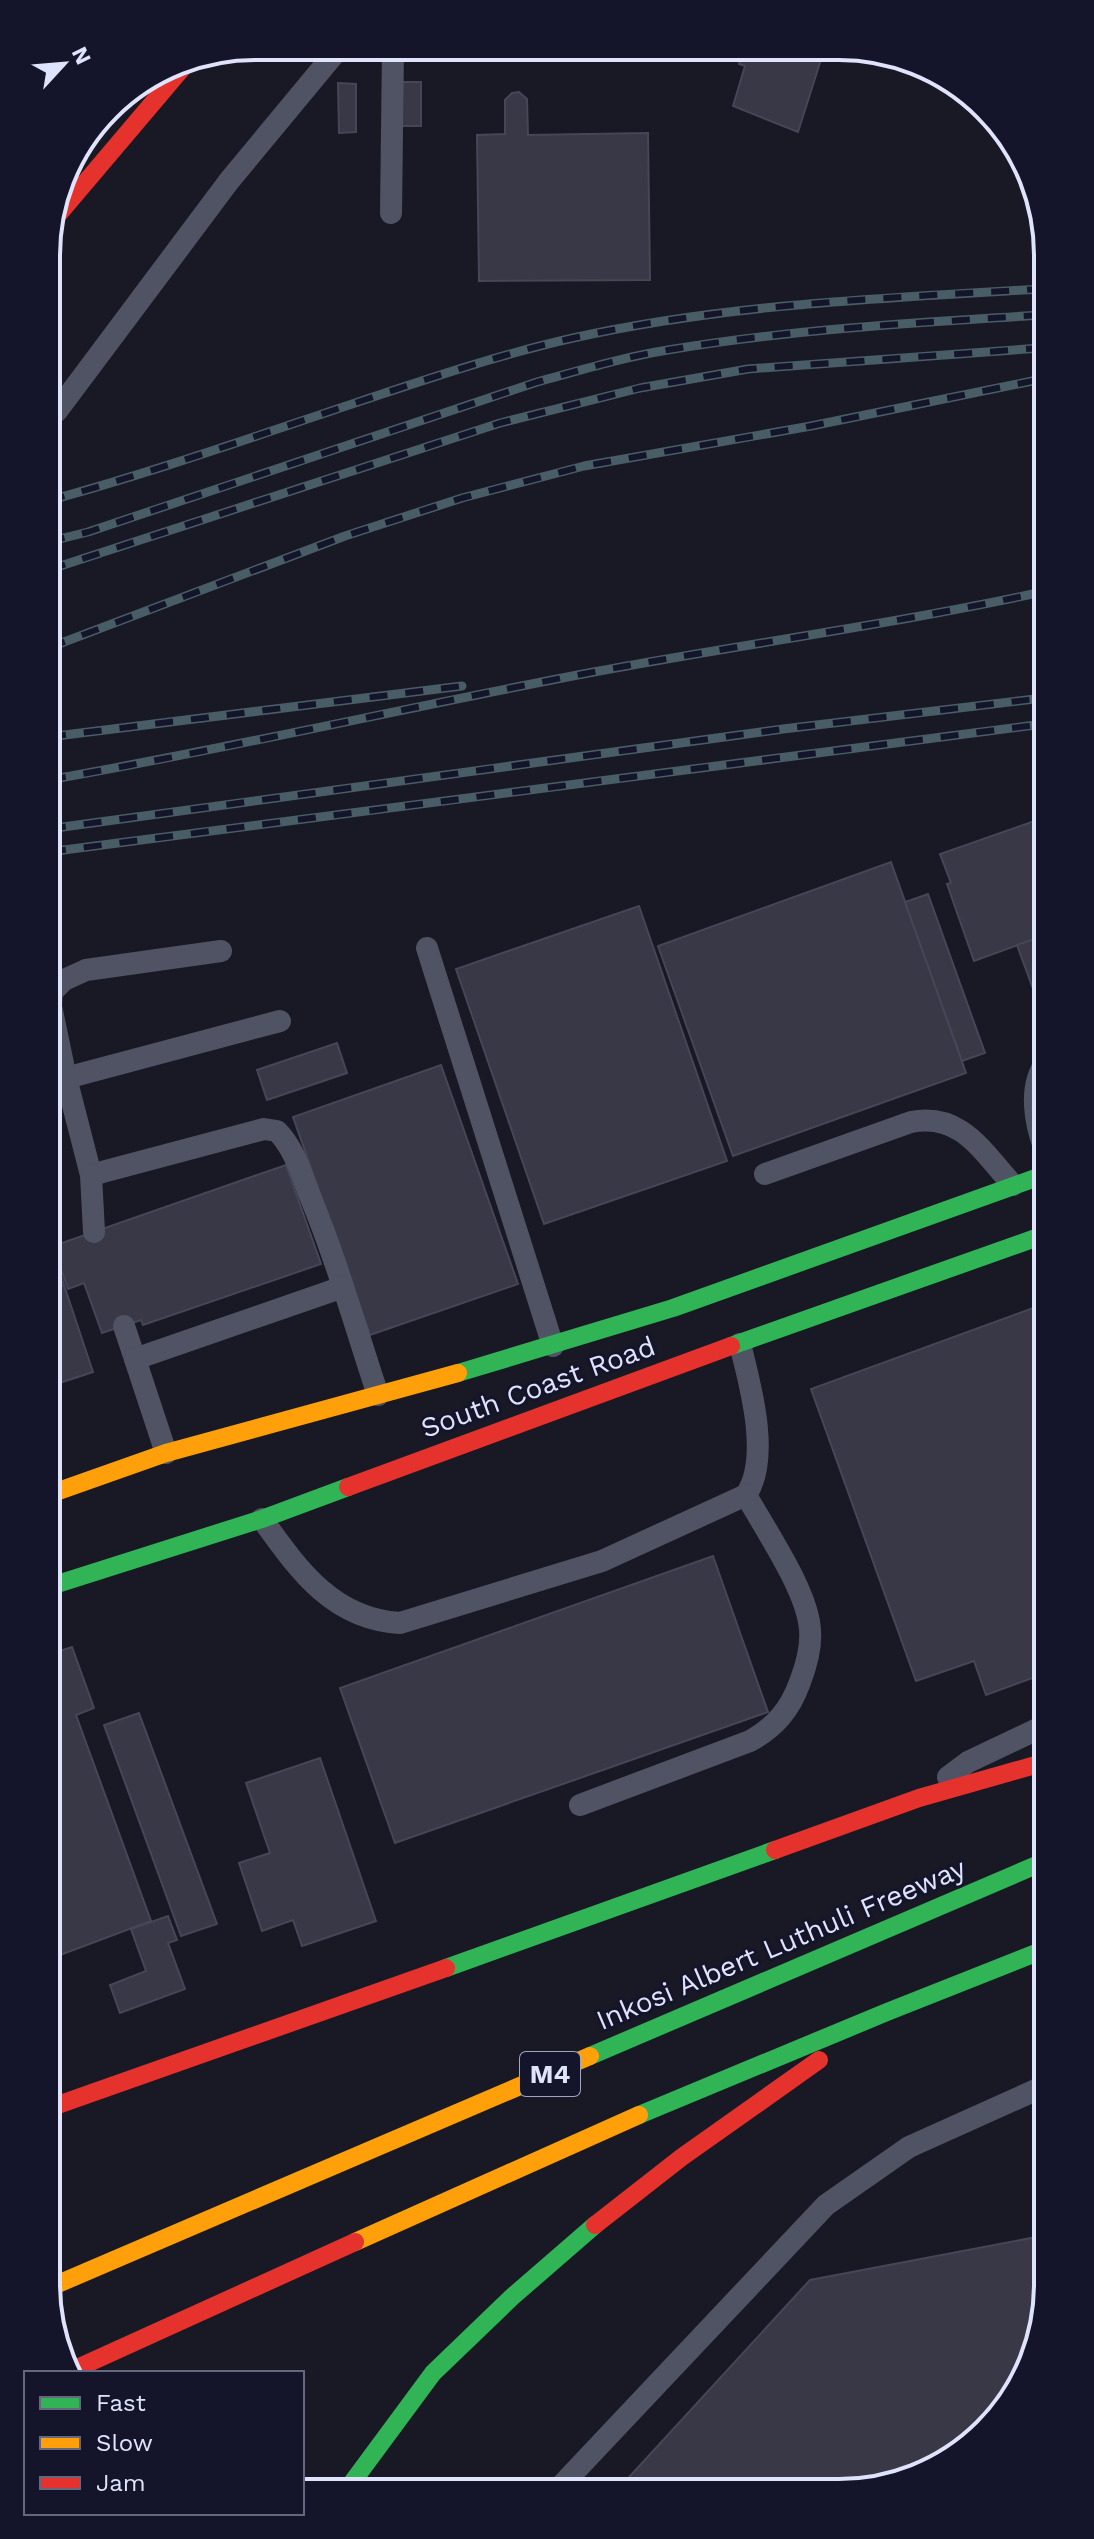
<svg xmlns="http://www.w3.org/2000/svg" width="1094" height="2539" font-family="'Work Sans',sans-serif">
  <rect width="100%" height="100%" fill="#191925"/>
  <g fill="#383846" stroke="#454657" stroke-width="2">
    <polygon points="745,49 824,50 798,132 733,106 745,66 739,64"/>
    <polygon points="401,82 421,82 421,126 400,126"/>
    <polygon points="338,83 356,84 356,132 339,133"/>
    <polygon points="519,92 527,99 528,135 648,133 650,280 479,281 477,135 505,134 505,100 512,93"/>
    <polygon points="1043,818 1043,936 974,961 947,884 951,883 940,854"/>
    <polygon points="891,862 966,1073 733,1156 658,946"/>
    <polygon points="928,894 985,1053 962,1061 905,902"/>
    <polygon points="639,906 727,1161 544,1224 456,969"/>
    <polygon points="1043,936 1044,1019 1017,945"/>
    <polygon points="337,1043 347,1073 267,1100 257,1070"/>
    <polygon points="441,1065 518,1284 370,1335 293,1117"/>
    <polygon points="286,1165 321,1264 143,1325 141,1320 102,1333 84,1283 68,1289 53,1246"/>
    <polygon points="50,1241 64,1285 50,1290"/>
    <polygon points="64,1285 93,1372 50,1386 50,1290"/>
    <polygon points="1044,1304 1046,1673 986,1695 974,1661 916,1681 811,1389"/>
    <polygon points="713,1556 768,1712 395,1843 340,1688"/>
    <polygon points="72,1647 94,1708 76,1715 151,1921 52,1958 51,1654"/>
    <polygon points="139,1713 217,1924 181,1936 104,1725"/>
    <polygon points="320,1758 376,1921 302,1946 293,1920 262,1931 239,1863 270,1853 246,1783"/>
    <polygon points="168,1916 177,1940 168,1943 185,1989 120,2013 110,1985 146,1971 131,1929"/>
    <polygon points="1047,2235 1048,2297 1005,2412 955,2458 893,2486 620,2487 810,2280"/>
  </g>
  <g fill="none" stroke-linecap="round" stroke-linejoin="round">
    <g stroke="#4f5364" stroke-width="22">
      <polyline points="391,213 393,47"/>
      <polyline points="47,419 57,411 229,181 340,47"/>
      <polyline points="427,948 553,1346"/>
      <path d="M280,1021l-214,57 25,97 173,-46 13,2c17,17 24,42 33,65 27,65 46,133 68,199"/>
      <path d="M1044,1065c-15,24 -9,57 0,82"/>
      <polyline points="66,1078 51,1006 52,992 64,980 86,970 221,951"/>
      <path d="M765,1174l146,-52c51,-10 72,31 102,63"/>
      <polyline points="91,1175 94,1232"/>
      <polyline points="124,1326 135,1359"/>
      <polyline points="166,1453 135,1359 343,1287"/>
      <path d="M262,1519c36,50 70,100 138,104l202,-62 144,-66c25,-37 4,-111 -6,-151"/>
      <polyline points="948,1777 968,1762 1046,1725"/>
      <path d="M580,1805l170,-64c25,-14 40,-31 50,-59 7,-18 13,-40 9,-60 -6,-37 -44,-93 -63,-127"/>
      <polyline points="559,2488 826,2205 909,2147 1047,2085"/>
    </g>
    <g stroke="#30b455" stroke-width="18">
      <polyline points="731,1346 1044,1235"/>
      <polyline points="458,1373 673,1308 1044,1175"/>
      <polyline points="51,1586 262,1519 348,1487"/>
      <polyline points="446,1968 775,1850"/>
      <polyline points="590,2056 1046,1861"/>
      <polyline points="639,2115 887,2012 1046,1949"/>
      <polyline points="348,2488 433,2373 512,2297 595,2225"/>
    </g>
    <g stroke="#ff9f0a" stroke-width="18">
      <polyline points="50,1494 166,1453 458,1373"/>
      <polyline points="355,2242 639,2115"/>
      <polyline points="53,2286 590,2056"/>
    </g>
    <g stroke="#e5322d" stroke-width="18">
      <polyline points="51,223 190,59"/>
      <polyline points="348,1487 731,1346"/>
      <polyline points="775,1850 919,1798 1046,1762"/>
      <polyline points="52,2107 446,1968"/>
      <polyline points="595,2225 682,2157 819,2060"/>
      <polyline points="73,2370 355,2242"/>
    </g>
    <g stroke="#485d66" stroke-width="9">
      <g id="rail">
        <path d="M47,501c107,-29 212,-66 317,-101 69,-23 138,-46 209,-62 153,-34 312,-40 468,-49"/>
        <path d="M47,542l41,-10 449,-150c44,-12 87,-25 131,-32 124,-21 249,-27 373,-35"/>
        <polyline points="48,570 500,423 640,388 748,369 1041,348"/>
        <polyline points="48,648 345,536 462,498 584,466 811,426 1042,379"/>
        <polyline points="48,737 462,686"/>
        <path d="M48,780c179,-31 356,-72 535,-106 153,-29 307,-49 459,-82"/>
        <polyline points="48,829 783,729 1043,698"/>
        <polyline points="48,852 1043,724"/>
      </g>
    </g>
    <use href="#rail" stroke="#14152a" stroke-width="6" stroke-dasharray="18" stroke-linecap="butt"/>
  </g>
  <g text-anchor="middle" dominant-baseline="central" stroke-width="6" stroke-linejoin="round" paint-order="stroke">
    <rect fill="#14152a" stroke="#a3a5bd" stroke-width="2" x="520" y="2052" width="60" height="44" rx="6"/>
    <g font-size="26" font-weight="bold" fill="#e0e3fc">
      <text x="550" y="2074">M4</text>
    </g>
    <g font-size="28" fill="#e0e3fc" stroke="#14152a">
      <text transform="translate(538 1387) rotate(-20)">South Coast Road</text>
      <text transform="translate(781 1944) rotate(-23)">Inkosi Albert Luthuli Freeway</text>
    </g>
  </g>
  <path d="M0 0H1094V2539H0ZM255 60H839A195 195 0 0 1 1034 255V2284A195 195 0 0 1 839 2479H255A195 195 0 0 1 60 2284V255A195 195 0 0 1 255 60Z" fill="#14152a" fill-rule="evenodd"/>
  <path fill="none" stroke="#e0e3fc" stroke-width="4" d="M255 60H839A195 195 0 0 1 1034 255V2284A195 195 0 0 1 839 2479H255A195 195 0 0 1 60 2284V255A195 195 0 0 1 255 60Z"/>
  <rect x="24" y="2371" width="280" height="144" fill="#14152a" stroke="#66677e" stroke-width="2"/>
  <rect x="40" y="2397" width="40" height="12" fill="#30b455" stroke="#66677e" stroke-width="2"/>
  <text x="96" y="2411" font-size="24" fill="#e0e3fc">Fast</text>
  <rect x="40" y="2437" width="40" height="12" fill="#ff9f0a" stroke="#66677e" stroke-width="2"/>
  <text x="96" y="2451" font-size="24" fill="#e0e3fc">Slow</text>
  <rect x="40" y="2477" width="40" height="12" fill="#e5322d" stroke="#66677e" stroke-width="2"/>
  <text x="96" y="2491" font-size="24" fill="#e0e3fc">Jam</text>
  <g transform="translate(64 64) rotate(64)" stroke="#14152a" stroke-width="6" paint-order="stroke">
  <path d="M0-6L14 30L0 20L-14 30Z" fill="#e0e3fc"/>
  <text y="-12" font-size="22" font-weight="bold" text-anchor="middle" fill="#e0e3fc">N</text>
  </g>
</svg>
